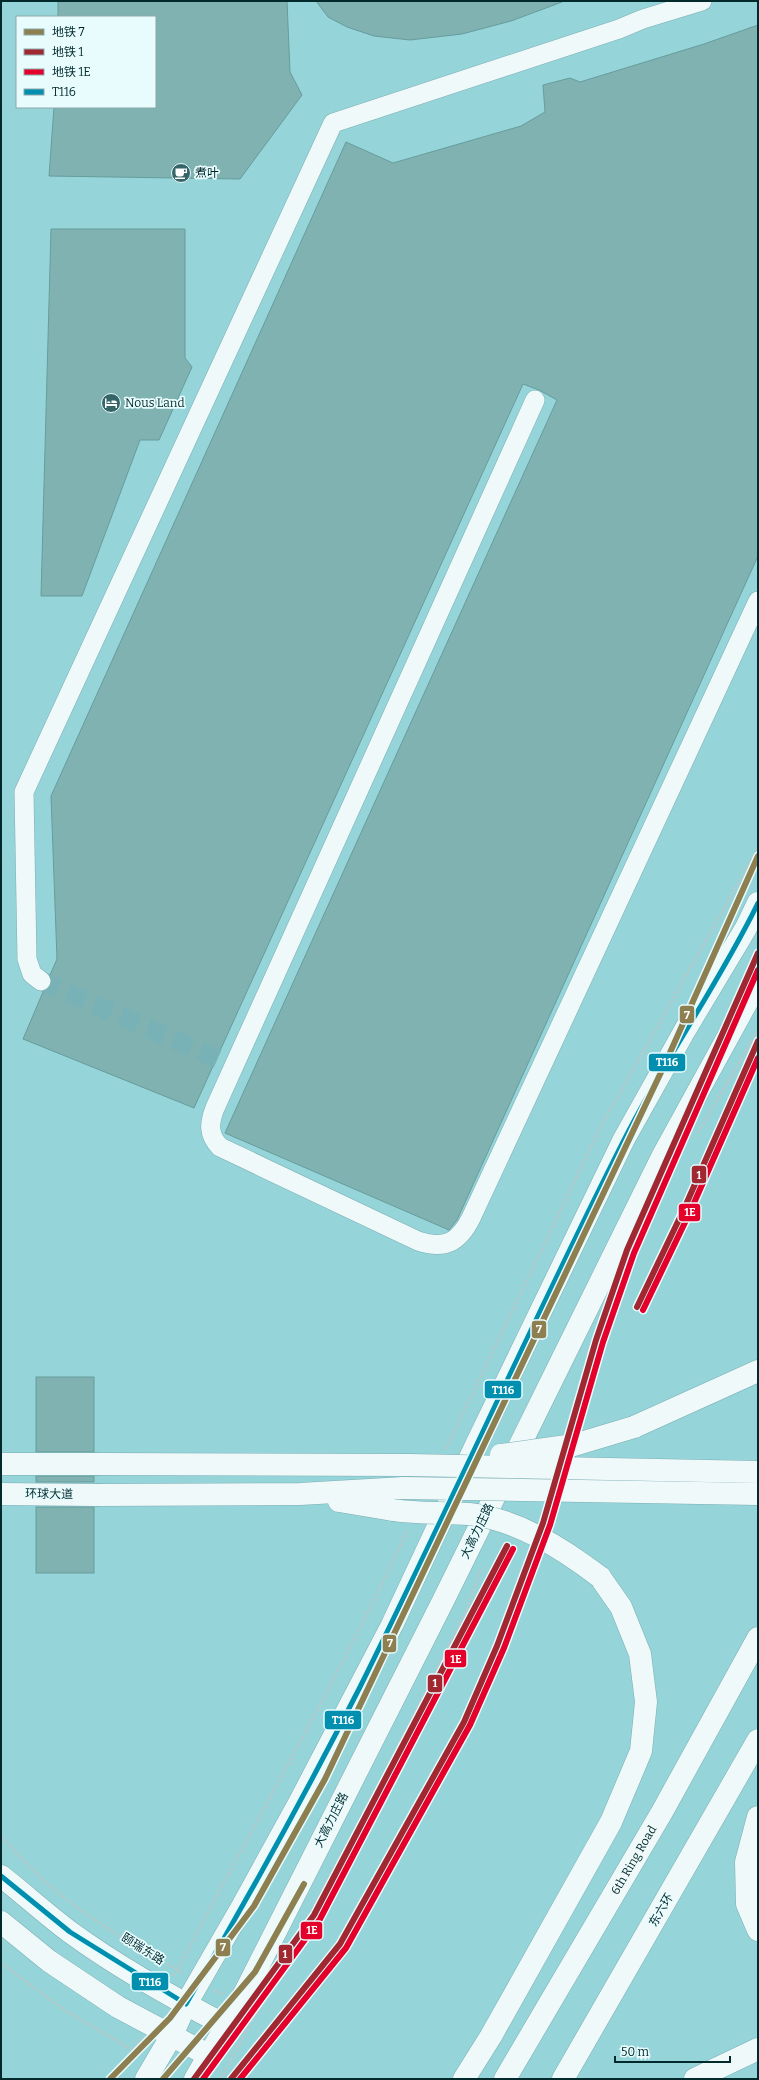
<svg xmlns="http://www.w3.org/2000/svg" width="759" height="2080" font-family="Bitter,'Noto Sans SC',serif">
  <rect width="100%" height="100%" fill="#95d4d9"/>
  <g fill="#80b2b1" stroke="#679c9c">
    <polygon points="58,1 287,1 290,72 302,95 240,179 49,176 54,107 155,107 155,17 58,17"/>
    <polygon points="316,1 562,1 562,2 511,21 462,34 410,40 374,36 347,27 328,17"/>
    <polygon points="758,25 758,556 457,1220 449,1230 225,1133 557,400 539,390 523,384 194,1108 23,1039 43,992 50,987 52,982 50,975 57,959 51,796 346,142 393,163 521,126 545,112 543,85 570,78 580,82 704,44"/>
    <polygon points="51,229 185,229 185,358 192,367 159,440 140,440 82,596 41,596"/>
    <rect x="36" y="1377" width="58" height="75"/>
    <rect x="36" y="1476" width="58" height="6"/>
    <rect x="36" y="1507" width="58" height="66"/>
  </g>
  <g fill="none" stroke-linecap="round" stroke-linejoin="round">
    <polyline stroke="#78b2b6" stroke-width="19" stroke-dasharray="19 10" stroke-linecap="butt" points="41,981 234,1066"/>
    <g stroke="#7bafb4" stroke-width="20">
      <g id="minor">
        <path d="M535,400l-320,708c-6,15 -7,27 5,39l198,94c27,9 41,1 53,-23l287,-617"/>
        <polyline points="41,981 32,974 27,959 24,792 333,123 619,29 643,19 702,1"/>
      </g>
    </g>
    <g stroke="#7bafb4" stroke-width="23">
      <g id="major">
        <polyline points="1,1464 97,1464"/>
        <polyline points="1,1494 97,1495"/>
        <path d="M1,1876c23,18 45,38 69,56 49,36 103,66 157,94"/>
        <polyline points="1,1922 49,1961 118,2007 210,2056"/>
        <polyline points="146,2079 172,2035 186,2004 243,1905 299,1803 392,1625 477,1443 624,1139 685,1030 746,928 758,903"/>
        <polyline points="195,2079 239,2004 443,1601 662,1157 758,982"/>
      </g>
    </g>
    <g stroke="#7bafb4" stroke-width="23">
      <g id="highway">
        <polyline points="634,1427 758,1371"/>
        <polyline points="97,1464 409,1465"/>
        <polyline points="97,1495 300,1494 404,1488"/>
        <polyline points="339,1501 393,1510"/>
        <polyline points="758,1817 746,1862 747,1904 758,1930"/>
        <polyline points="464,2079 491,2036 611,1822 641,1751 646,1702 640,1654 621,1607 600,1577"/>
        <path id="s1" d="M505,2079l157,-267 96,-174"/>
        <polyline points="563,2079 758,1740"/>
        <polyline points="695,2079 758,2049"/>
      </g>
    </g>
    <g stroke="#b6c9cb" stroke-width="2.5" stroke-dasharray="3 2" stroke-linecap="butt">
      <polyline points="698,1133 758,1030"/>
      <polyline points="587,1354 611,1305"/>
      <polyline points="446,1449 599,1130 758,848"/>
      <path d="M1,1836c13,14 26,29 40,42 42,38 93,67 142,95"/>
      <polyline points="1,1963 66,2011 141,2055"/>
      <path d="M174,1976c78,-149 163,-294 234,-447"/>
      <polyline points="214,1990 224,1995"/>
      <polyline points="257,2014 387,1768 467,1609 481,1568"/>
      <polyline points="117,2079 140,2038"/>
      <polyline points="221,2079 256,2013"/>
    </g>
    <use href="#minor" stroke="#eff9f9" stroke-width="19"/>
    <use href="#major" stroke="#eff9f9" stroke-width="22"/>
    <use href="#highway" stroke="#eff9f9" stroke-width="22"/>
    <g stroke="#7bafb4" stroke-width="23" stroke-linecap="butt">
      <g id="highway-bridge">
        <polyline points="501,1455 574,1445 634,1427"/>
        <polyline points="409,1465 758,1472"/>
        <polyline points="404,1488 758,1494"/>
        <path d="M393,1510c26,4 51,2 76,4 48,5 94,35 131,63"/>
      </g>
    </g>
    <use href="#highway-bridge" stroke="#eff9f9" stroke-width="22"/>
    <g stroke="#e8fcfe" stroke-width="8">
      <path id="bus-1" d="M1,1876l69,56 116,72c61,-104 119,-209 174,-317 90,-181 172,-365 263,-545 41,-82 95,-157 135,-239"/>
    </g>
    <use href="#bus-1" stroke="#008fae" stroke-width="5"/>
    <g stroke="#e8fcfe" stroke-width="9">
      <g id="metro-1">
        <polyline points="110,2079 170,2018 254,1906 325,1779 664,1066 758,856"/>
        <polyline points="163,2079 255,1972 304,1884"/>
      </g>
    </g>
    <g stroke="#e8fcfe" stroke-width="9">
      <g id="metro-2">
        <polyline points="637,1307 684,1209 758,1041"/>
        <polyline points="194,2079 314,1915 507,1546"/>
        <polyline points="231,2079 340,1944 464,1722 497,1646 543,1523 596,1340 627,1250 758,953"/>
      </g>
    </g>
    <g stroke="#e8fcfe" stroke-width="9">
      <g id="metro-3">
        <polyline points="643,1310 690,1212 758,1058"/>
        <polyline points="203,2079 320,1919 513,1549"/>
        <polyline points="240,2079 346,1948 470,1725 504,1648 550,1525 603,1342 634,1253 758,970"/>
      </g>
    </g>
    <use href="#metro-1" stroke="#8d7f50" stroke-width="6"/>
    <use href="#metro-2" stroke="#a12830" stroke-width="6"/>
    <use href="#metro-3" stroke="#e4002b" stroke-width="6"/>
  </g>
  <defs>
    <g id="cafe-disc" transform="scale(1)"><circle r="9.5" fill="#356569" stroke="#e8fcfe"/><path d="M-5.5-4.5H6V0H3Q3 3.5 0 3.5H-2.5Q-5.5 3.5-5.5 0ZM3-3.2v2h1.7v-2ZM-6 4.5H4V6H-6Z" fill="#fff"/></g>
    <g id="hotel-disc" transform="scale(1)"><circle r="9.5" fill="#356569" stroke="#e8fcfe"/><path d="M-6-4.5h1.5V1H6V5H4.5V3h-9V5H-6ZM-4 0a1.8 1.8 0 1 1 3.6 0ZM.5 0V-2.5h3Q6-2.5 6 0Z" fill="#fff"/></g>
  </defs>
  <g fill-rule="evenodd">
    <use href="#cafe-disc" x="181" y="173"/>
    <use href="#hotel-disc" x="111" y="403"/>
  </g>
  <g text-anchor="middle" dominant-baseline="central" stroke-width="3.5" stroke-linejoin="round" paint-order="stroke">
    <g font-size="12" fill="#02292c" stroke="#e8fcfe" text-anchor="start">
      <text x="195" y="173">煮叶</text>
      <text x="125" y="403">Nous Land</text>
    </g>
    <g font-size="12" fill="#02292c" stroke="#e8fcfe">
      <text transform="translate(49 1494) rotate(1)">环球大道</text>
      <text transform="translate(477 1531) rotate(-64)">大高力庄路</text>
      <text transform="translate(331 1820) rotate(-63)">大高力庄路</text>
      <text stroke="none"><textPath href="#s1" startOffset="254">6th Ring Road</textPath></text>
      <text transform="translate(661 1910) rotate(-60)">东六环</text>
      <text transform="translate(143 1949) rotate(32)">颐瑞东路</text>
    </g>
  </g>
  <g stroke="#e8fcfe" stroke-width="1.5">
    <rect x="679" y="1005" width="16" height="19" rx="4" fill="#8d7f50"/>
    <rect x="648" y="1053" width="38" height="19" rx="4" fill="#008fae"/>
    <rect x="691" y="1165" width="16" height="19" rx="4" fill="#a12830"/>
    <rect x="678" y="1203" width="23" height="19" rx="4" fill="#e4002b"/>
    <rect x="531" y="1320" width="16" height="19" rx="4" fill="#8d7f50"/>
    <rect x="484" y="1380" width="38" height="19" rx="4" fill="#008fae"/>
    <rect x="382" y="1634" width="15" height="19" rx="4" fill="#8d7f50"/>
    <rect x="444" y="1649" width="23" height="19" rx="4" fill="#e4002b"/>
    <rect x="427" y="1674" width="16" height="19" rx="4" fill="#a12830"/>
    <rect x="324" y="1710" width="38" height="20" rx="4" fill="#008fae"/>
    <rect x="300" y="1921" width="23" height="19" rx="4" fill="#e4002b"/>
    <rect x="215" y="1938" width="16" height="19" rx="4" fill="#8d7f50"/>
    <rect x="278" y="1944" width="15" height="20" rx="4" fill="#a12830"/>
    <rect x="131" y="1972" width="38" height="19" rx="4" fill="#008fae"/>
  </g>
  <g font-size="11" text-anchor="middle" font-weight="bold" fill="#fff">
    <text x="687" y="1019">7</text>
    <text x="667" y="1066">T116</text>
    <text x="699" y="1179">1</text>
    <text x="690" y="1216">1E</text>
    <text x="539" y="1333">7</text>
    <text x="503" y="1394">T116</text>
    <text x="390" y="1647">7</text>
    <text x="456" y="1663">1E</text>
    <text x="435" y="1687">1</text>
    <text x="343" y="1724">T116</text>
    <text x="312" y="1934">1E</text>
    <text x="223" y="1951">7</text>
    <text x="285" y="1958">1</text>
    <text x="150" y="1986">T116</text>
  </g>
  <rect width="759" height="2080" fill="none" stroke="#02292c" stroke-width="4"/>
  <rect x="16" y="16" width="140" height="92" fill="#e8fcfe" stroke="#8ca8aa"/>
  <rect x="24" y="29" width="20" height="6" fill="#8d7f50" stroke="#8ca8aa"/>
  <text x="52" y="36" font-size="12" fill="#02292c">地铁 7</text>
  <rect x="24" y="49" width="20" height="6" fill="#a12830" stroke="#8ca8aa"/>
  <text x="52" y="56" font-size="12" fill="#02292c">地铁 1</text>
  <rect x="24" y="69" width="20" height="6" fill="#e4002b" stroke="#8ca8aa"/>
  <text x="52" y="76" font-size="12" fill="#02292c">地铁 1E</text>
  <rect x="24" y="89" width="20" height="6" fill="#008fae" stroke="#8ca8aa"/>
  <text x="52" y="96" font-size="12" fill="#02292c">T116</text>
  <path d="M615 2056v6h115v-6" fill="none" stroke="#02292c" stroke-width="2"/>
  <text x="621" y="2056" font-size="12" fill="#02292c" stroke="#e8fcfe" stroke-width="3" paint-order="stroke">50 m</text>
</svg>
